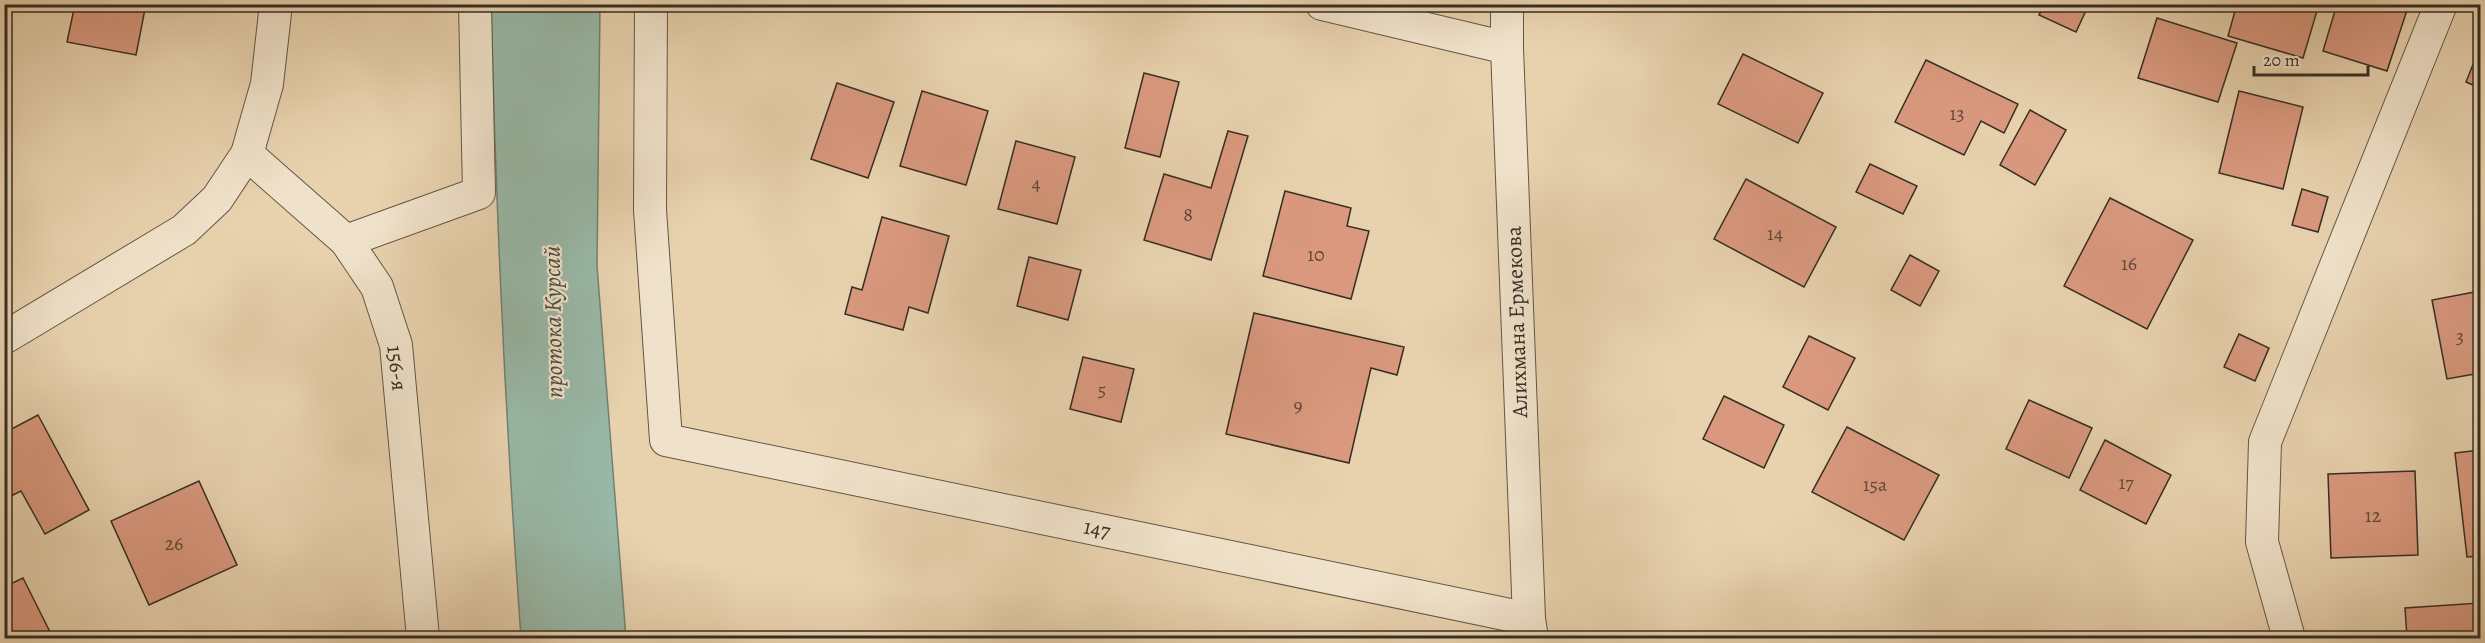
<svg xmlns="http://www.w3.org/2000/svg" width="2485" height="643" font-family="Alegreya,serif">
  <rect width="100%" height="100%" fill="#e8d2ae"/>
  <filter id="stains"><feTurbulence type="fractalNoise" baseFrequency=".00333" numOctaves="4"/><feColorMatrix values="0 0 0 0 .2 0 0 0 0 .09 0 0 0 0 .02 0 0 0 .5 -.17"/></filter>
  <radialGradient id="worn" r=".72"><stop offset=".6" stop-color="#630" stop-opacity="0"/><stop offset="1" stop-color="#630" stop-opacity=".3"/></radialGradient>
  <path fill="#98b8a7" stroke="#718173" stroke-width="1.5" d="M491,5h109l-3,261 29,372h-105c-15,-210 -25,-422 -30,-633z"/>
  <g fill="#da997f" stroke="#362e24" stroke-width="1.5">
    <polygon points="75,4 146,4 136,55 67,42"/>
    <polygon points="2045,4 2089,4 2076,32 2039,15"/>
    <polygon points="2237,4 2319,4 2303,58 2228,36"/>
    <polygon points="2337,4 2409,4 2387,71 2323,51"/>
    <polygon points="2157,18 2237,43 2218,102 2138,78"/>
    <polygon points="2480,47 2480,88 2466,82"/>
    <polygon points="1743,54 1823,93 1798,143 1718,104"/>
    <polygon points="1926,60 2018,104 2004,133 1981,121 1964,155 1895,122"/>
    <polygon points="1144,73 1179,82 1160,157 1125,148"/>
    <polygon points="837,83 894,102 868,178 811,159"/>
    <polygon points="922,91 988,111 966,185 900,166"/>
    <polygon points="2239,91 2303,107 2283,189 2219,173"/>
    <polygon points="2030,110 2066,130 2035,185 2000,165"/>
    <polygon points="1228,131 1248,136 1211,260 1144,240 1164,174 1211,188"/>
    <polygon points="1016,141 1075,157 1057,224 998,209"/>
    <polygon points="1870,164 1917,186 1903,214 1856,192"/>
    <polygon points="1746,179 1836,227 1804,287 1714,239"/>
    <polygon points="2302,189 2328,197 2318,232 2292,225"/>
    <polygon points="1285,191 1351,208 1347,226 1369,231 1351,299 1263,276"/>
    <polygon points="2110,198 2193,240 2147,329 2064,286"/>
    <polygon points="882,217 949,236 928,313 909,307 903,330 845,314 852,287 862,290"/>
    <polygon points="1910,255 1939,271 1920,306 1891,290"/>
    <polygon points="1029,257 1081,270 1068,320 1017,306"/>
    <polygon points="2480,291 2480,373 2447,379 2432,300"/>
    <polygon points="1254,313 1404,347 1397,375 1371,368 1349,463 1226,434"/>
    <polygon points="2239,334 2269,348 2255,381 2224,367"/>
    <polygon points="1809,336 1855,358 1828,410 1783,387"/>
    <polygon points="1083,357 1134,369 1121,422 1070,409"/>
    <polygon points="1724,396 1784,425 1764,468 1703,439"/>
    <polygon points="2029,400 2092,428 2069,478 2006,449"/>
    <polygon points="38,415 89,510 45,534 21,491 9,497 4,490 4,433"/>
    <polygon points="1847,427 1939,475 1904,540 1812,492"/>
    <polygon points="2105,440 2171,475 2146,524 2080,490"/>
    <polygon points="2480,450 2480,556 2467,557 2455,453"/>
    <polygon points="2415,471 2418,555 2331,558 2328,474"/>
    <polygon points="199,481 237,565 149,605 111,521"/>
    <polygon points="23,578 53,638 4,638 4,587"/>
    <polygon points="2480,603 2480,638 2407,638 2405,608"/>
  </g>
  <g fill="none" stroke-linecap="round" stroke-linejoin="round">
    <g stroke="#625746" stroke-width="34">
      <g id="street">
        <polyline points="651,4 650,210 666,440 1529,619"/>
        <polyline points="1322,4 1507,48"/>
        <polyline points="1507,4 1507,48 1529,619 1532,638"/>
        <polyline points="247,154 346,241 377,287 396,345 423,638"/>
        <polyline points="346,241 479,193 475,4"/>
        <polyline points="4,338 184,230 217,199 247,154 267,84 276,4"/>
        <polyline points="2289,638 2262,542 2265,442 2441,4"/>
      </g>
    </g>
    <use href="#street" stroke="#f0e2ca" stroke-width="32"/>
  </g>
  <g text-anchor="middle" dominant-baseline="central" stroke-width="4.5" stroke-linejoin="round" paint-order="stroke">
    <g font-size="20" fill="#5f493b">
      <text x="1957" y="113">13</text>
      <text x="1036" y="183">4</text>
      <text x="1188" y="214">8</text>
      <text x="1775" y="233">14</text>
      <text x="1316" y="254">10</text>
      <text x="2129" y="263">16</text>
      <text x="2460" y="336">3</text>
      <text x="1102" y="389">5</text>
      <text x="1298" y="405">9</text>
      <text x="2126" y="482">17</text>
      <text x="1875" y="484">15а</text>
      <text x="2373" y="515">12</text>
      <text x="174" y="543">26</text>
    </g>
    <g font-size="22" fill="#362e24" stroke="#f0e2ca">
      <text transform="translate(1517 322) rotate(-92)">Алихмана Ермекова</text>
      <text transform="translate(397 368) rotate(83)">156-я</text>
      <text transform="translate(1097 529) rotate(12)">147</text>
    </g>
    <g font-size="24" font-style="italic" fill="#4a4a3e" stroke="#f0e2ca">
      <text transform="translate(553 322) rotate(-91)">протока Курсай</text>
    </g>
  </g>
  <rect width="2485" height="643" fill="none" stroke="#e8d2ae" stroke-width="24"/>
  <rect x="6" y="6" width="2473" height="631" fill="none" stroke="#362e24" stroke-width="3"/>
  <rect x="12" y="12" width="2461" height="619" fill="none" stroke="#362e24" stroke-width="1.5"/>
  <path d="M2254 66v9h114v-9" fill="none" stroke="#362e24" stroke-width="3"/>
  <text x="2263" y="66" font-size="18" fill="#362e24" stroke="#f0e2ca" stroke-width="4.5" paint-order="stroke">20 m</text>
  <rect width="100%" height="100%" filter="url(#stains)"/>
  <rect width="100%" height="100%" fill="url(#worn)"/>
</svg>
